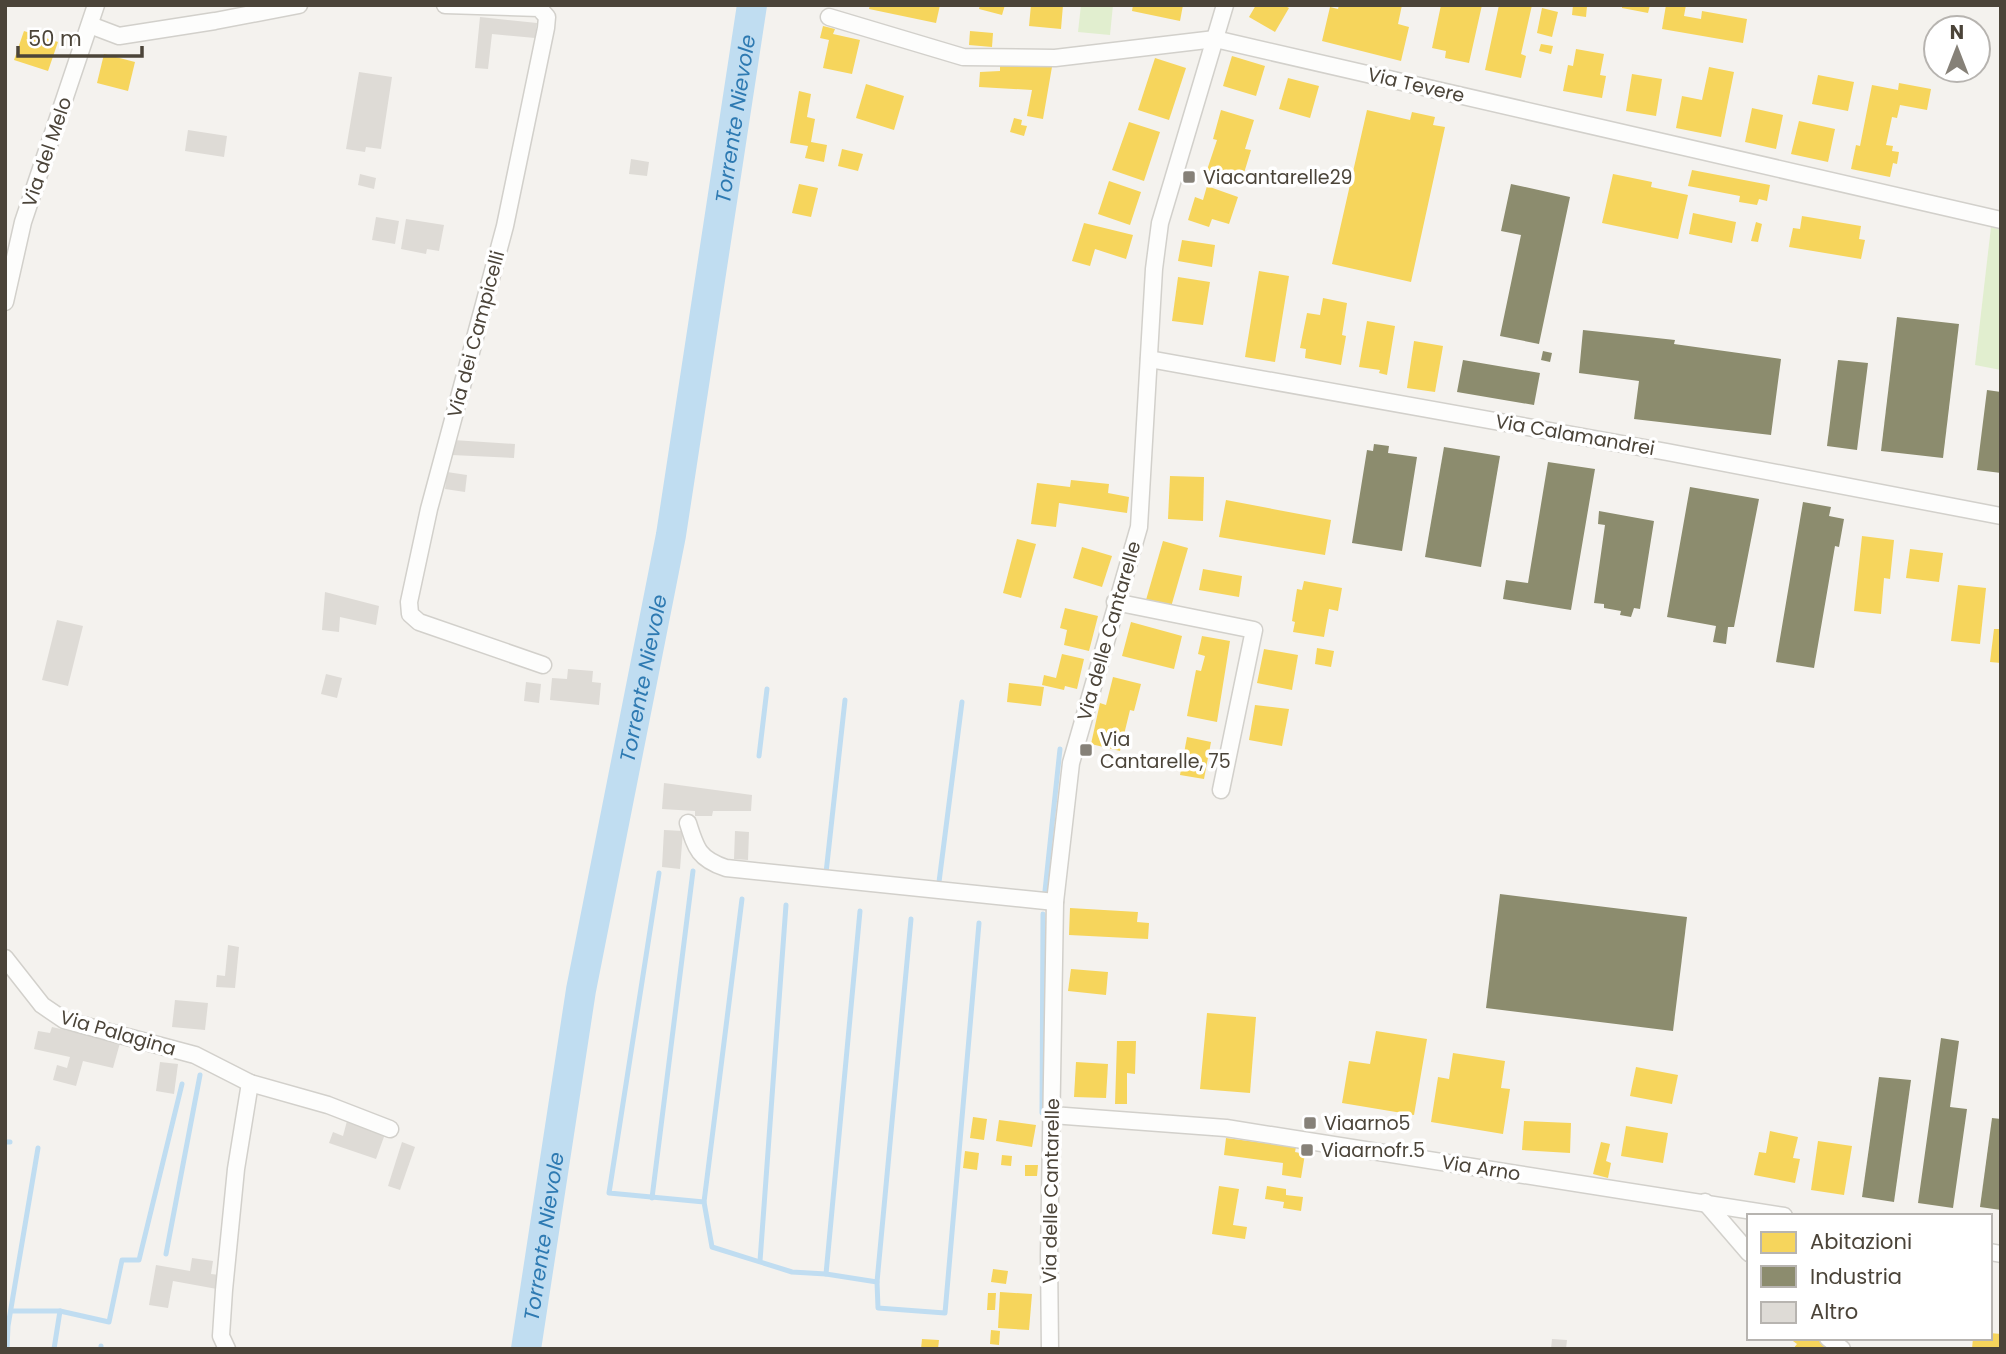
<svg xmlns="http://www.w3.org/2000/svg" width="2006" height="1354" font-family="Poppins,sans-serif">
  <rect width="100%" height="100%" fill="#f4f2ee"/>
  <g fill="#e1eecf">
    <polygon points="1081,5 1113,5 1110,35 1078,32"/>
    <polygon points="1991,227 2001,230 2001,370 1975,365"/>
  </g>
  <g fill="#f6d55c">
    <polygon points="870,5 940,5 936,23 869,9"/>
    <polygon points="980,5 1005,5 1002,15 979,9"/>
    <polygon points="1031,5 1063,5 1061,29 1029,26"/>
    <polygon points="1133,5 1183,5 1180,21 1132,11"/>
    <polygon points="1256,5 1283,5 1289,8 1275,32 1249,17"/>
    <polygon points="1339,5 1402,5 1398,24 1409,27 1401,61 1322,41 1330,7 1338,9"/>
    <polygon points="1441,5 1482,5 1469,63 1445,58 1446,51 1432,48"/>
    <polygon points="1499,5 1532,5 1521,54 1526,56 1521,78 1485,70"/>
    <polygon points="1573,5 1587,6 1586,17 1572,15"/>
    <polygon points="1622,5 1650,5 1648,13 1622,8"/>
    <polygon points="1666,5 1686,5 1684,16 1701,19 1702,11 1747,19 1743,43 1662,29"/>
    <polygon points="1542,8 1558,12 1552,37 1537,33"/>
    <polygon points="823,26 835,29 833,34 860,40 852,74 823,68 829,40 820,38"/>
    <polygon points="24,31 58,42 48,71 14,60"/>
    <polygon points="970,31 993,33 992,47 969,45"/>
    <polygon points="1541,44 1553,46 1551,54 1539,51"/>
    <polygon points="1576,49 1604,54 1600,75 1606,76 1602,98 1563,91 1568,65 1573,66"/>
    <polygon points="104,54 135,62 128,91 97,83"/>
    <polygon points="1232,56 1265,66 1256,96 1223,86"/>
    <polygon points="1155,58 1186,68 1169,120 1138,110"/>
    <polygon points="1053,61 1043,119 1027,116 1032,90 979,87 980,72 1000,71 1000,66"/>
    <polygon points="1709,67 1734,72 1721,137 1676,128 1682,96 1702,100"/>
    <polygon points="1632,74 1662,79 1656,116 1626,111"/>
    <polygon points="1818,75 1854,82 1848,111 1812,104"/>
    <polygon points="1288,78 1319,86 1310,118 1279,109"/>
    <polygon points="1899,83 1931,89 1927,110 1900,105 1897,118 1892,117 1886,145 1893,146 1892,151 1899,152 1897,164 1893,163 1890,177 1851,169 1856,145 1860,146 1872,85 1898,90"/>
    <polygon points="866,84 904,96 894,130 856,118"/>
    <polygon points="799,91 811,94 807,117 815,119 811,142 827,145 824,162 805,158 808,146 790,143"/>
    <polygon points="1752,108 1783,115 1776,149 1745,142"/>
    <polygon points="1221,110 1254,120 1245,149 1251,150 1241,183 1206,173 1217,140 1213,139"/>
    <polygon points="1367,110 1410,120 1412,112 1435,117 1433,125 1445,127 1411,282 1332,264"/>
    <polygon points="1014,118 1022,120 1021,125 1027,126 1024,136 1010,132"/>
    <polygon points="1799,121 1835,129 1828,162 1791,154"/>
    <polygon points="1129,122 1160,132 1144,181 1112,170"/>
    <polygon points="842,149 863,154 858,171 838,166"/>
    <polygon points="1692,170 1770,185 1767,201 1759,199 1757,205 1739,202 1740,196 1688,186"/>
    <polygon points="1613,174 1652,182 1651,187 1688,195 1678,239 1602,223"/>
    <polygon points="1109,181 1141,192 1130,225 1098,214"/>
    <polygon points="799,184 818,188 811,217 792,213"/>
    <polygon points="1207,186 1238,197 1229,224 1212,219 1209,227 1188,220 1195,197 1203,200"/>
    <polygon points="1693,213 1736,222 1732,243 1689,234"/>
    <polygon points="1802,216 1861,226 1859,239 1865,240 1861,259 1789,247 1793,228 1800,229"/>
    <polygon points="1756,222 1762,224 1758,242 1751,241"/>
    <polygon points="1084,223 1133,235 1126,259 1095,249 1090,266 1072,261"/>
    <polygon points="1182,240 1215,245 1212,267 1178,261"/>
    <polygon points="1259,271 1289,276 1275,362 1245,357"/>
    <polygon points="1178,277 1210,282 1203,325 1172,321"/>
    <polygon points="1323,298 1347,303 1342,335 1346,336 1341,365 1305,358 1306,349 1300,348 1307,313 1320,315"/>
    <polygon points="1367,321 1395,326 1387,375 1379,373 1380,370 1359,367"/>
    <polygon points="1414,341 1443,346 1435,392 1407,388"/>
    <polygon points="1170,476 1204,477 1203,521 1168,519"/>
    <polygon points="1071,480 1109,484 1108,493 1129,497 1127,513 1059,503 1056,527 1031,524 1037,483 1070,487"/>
    <polygon points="1226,500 1331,520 1325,555 1219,537"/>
    <polygon points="1862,536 1894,540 1890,579 1884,578 1881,614 1854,611"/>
    <polygon points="1017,539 1036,544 1021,598 1003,593"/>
    <polygon points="1163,541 1188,548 1171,607 1146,600"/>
    <polygon points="1082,547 1112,556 1102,587 1073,578"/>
    <polygon points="1910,549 1943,553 1939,582 1906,578"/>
    <polygon points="1203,569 1242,576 1239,597 1199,590"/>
    <polygon points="1304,581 1342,588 1338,611 1329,609 1324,637 1293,632 1295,622 1292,621 1297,589 1302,590"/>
    <polygon points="1958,585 1986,588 1980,644 1951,641"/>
    <polygon points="1065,608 1098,616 1089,651 1064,645 1067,630 1060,628"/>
    <polygon points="1131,622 1182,636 1174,669 1122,656"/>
    <polygon points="1994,629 2001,629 2001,663 1990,662"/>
    <polygon points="1202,636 1230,641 1217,722 1187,716 1196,670 1201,671 1205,656 1198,654"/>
    <polygon points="1317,648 1334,651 1331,667 1315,664"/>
    <polygon points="1264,649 1298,655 1292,690 1257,683"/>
    <polygon points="1062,654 1084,659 1077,689 1065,686 1064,690 1042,685 1044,675 1056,678"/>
    <polygon points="1113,677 1141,684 1134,711 1130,710 1120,751 1091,744 1100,703 1106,705"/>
    <polygon points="1009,683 1044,687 1041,706 1007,702"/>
    <polygon points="1255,705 1289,709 1282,746 1249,740"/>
    <polygon points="1187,737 1211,742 1204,779 1180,775"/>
    <polygon points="1070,908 1138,912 1137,922 1149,923 1148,939 1069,935"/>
    <polygon points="1071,969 1108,972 1106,995 1068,991"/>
    <polygon points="1207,1013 1256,1017 1250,1093 1200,1089"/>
    <polygon points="1376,1031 1427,1039 1414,1115 1342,1103 1349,1061 1370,1064"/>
    <polygon points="1117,1041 1136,1041 1135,1074 1127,1073 1127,1104 1115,1104"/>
    <polygon points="1453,1053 1505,1061 1501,1088 1510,1089 1503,1134 1431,1122 1438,1077 1449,1079"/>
    <polygon points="1076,1062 1108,1064 1106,1098 1074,1097"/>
    <polygon points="1636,1067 1678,1075 1672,1104 1630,1096"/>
    <polygon points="973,1117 987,1119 984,1140 970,1138"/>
    <polygon points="999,1120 1036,1125 1032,1147 996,1141"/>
    <polygon points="1524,1121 1571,1123 1570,1153 1522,1150"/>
    <polygon points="1626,1126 1668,1133 1663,1163 1621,1156"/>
    <polygon points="1770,1131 1798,1137 1793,1158 1800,1159 1795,1183 1754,1175 1759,1152 1766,1153"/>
    <polygon points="1226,1138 1296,1147 1295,1152 1305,1154 1301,1178 1282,1175 1283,1163 1224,1155"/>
    <polygon points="1818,1141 1852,1146 1844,1195 1811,1190"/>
    <polygon points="1601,1142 1610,1144 1606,1161 1611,1163 1608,1178 1593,1174"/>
    <polygon points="965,1151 979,1153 977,1170 963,1168"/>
    <polygon points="1002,1155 1012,1156 1011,1166 1001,1165"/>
    <polygon points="1025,1165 1038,1165 1037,1176 1025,1176"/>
    <polygon points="1219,1186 1239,1189 1233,1225 1247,1227 1245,1239 1212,1234"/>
    <polygon points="1267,1186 1286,1189 1286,1195 1303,1197 1301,1211 1283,1208 1284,1202 1265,1199"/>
    <polygon points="993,1269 1008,1271 1006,1284 991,1282"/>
    <polygon points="1000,1292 1032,1294 1029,1330 998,1328"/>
    <polygon points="988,1293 996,1293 995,1310 987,1310"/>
    <polygon points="991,1330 1000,1331 999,1345 990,1344"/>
    <polygon points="1990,1333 2001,1334 2001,1349 1972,1349 1973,1338 1990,1338"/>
    <polygon points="1789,1338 1819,1338 1833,1349 1793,1349 1797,1344"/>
    <polygon points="922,1339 939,1340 938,1349 921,1349"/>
  </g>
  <g fill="#8c8c6e">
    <polygon points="1511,184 1570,197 1539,344 1500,336 1521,235 1501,231"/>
    <polygon points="1897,317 1959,324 1943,458 1881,451"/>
    <polygon points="1583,330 1675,340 1674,344 1781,359 1771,435 1634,419 1639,381 1579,373"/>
    <polygon points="1543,351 1552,353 1550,362 1541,360"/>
    <polygon points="1463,360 1540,373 1534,405 1457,392"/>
    <polygon points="1838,360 1868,363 1857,450 1827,446"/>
    <polygon points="1987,390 2001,392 2001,473 1977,470"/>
    <polygon points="1374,444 1389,446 1388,453 1417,457 1402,551 1352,543 1367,450 1373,451"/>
    <polygon points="1444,447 1500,456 1481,567 1425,557"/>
    <polygon points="1548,462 1595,469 1571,610 1503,599 1506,580 1528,583"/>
    <polygon points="1690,487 1759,499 1734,627 1728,627 1726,644 1713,642 1716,626 1667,617"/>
    <polygon points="1803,502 1831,507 1829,516 1844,519 1839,547 1835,546 1814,668 1776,662"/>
    <polygon points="1599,511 1654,521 1640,609 1634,608 1631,617 1620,615 1621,611 1604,608 1604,604 1594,603 1605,525 1598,524"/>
    <polygon points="1500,894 1687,917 1673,1031 1486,1008"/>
    <polygon points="1941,1038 1959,1041 1950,1107 1967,1109 1953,1208 1918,1203"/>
    <polygon points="1879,1077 1911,1080 1894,1202 1862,1197"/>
    <polygon points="1992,1118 2001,1119 2001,1210 1980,1207"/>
  </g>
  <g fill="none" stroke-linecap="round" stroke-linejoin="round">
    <g stroke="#c0ddf1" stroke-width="5">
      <polyline points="759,756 767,689"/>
      <polyline points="659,873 609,1193 704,1202 712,1247 792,1272 826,1274 877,1282 878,1308 945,1313 979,923"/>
      <polyline points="826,873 845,700"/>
      <polyline points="939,882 962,702"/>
      <polyline points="1045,891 1060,749"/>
      <polyline points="1042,1113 1043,914"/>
      <polyline points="5,1142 10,1142"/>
      <polyline points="652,1198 693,871"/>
      <polyline points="704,1202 742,899"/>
      <polyline points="166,1254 200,1075"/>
      <polyline points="760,1261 786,905"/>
      <polyline points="826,1274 860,911"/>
      <polyline points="877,1282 911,919"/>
      <polyline points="11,1311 60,1311 109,1322 122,1260 139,1260 182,1084"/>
      <polyline points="7,1349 8,1326 38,1148"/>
      <polyline points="54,1349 60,1311"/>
      <polyline points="101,1349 101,1346"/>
    </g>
    <path stroke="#c0ddf1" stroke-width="30" id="s1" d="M526,1349l55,-359 90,-455 81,-530"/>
  </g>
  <g fill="#dedbd6">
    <polygon points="480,17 537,23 535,38 492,34 488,69 475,68"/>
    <polygon points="359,72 392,77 381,149 366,147 365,152 346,149"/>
    <polygon points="188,130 227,136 224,157 185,151"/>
    <polygon points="631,159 649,162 647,176 629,174"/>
    <polygon points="360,174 376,178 374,189 358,185"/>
    <polygon points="376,217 399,221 395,244 372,240"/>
    <polygon points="406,219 444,225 439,251 427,249 426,254 401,249"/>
    <polygon points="453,440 515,444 514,458 452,455"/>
    <polygon points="447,472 467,475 465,492 445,489"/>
    <polygon points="325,592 379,606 376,625 340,617 339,632 322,630"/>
    <polygon points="57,620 83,626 68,686 42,680"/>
    <polygon points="568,669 593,671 592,682 601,683 599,705 550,700 552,678 567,679"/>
    <polygon points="326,674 342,678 337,698 321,694"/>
    <polygon points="526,682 541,684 539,703 524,701"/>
    <polygon points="664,783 752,795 751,811 713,811 712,816 695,816 695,811 662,809"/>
    <polygon points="664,830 683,831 680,869 662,867"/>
    <polygon points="735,831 749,832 748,860 734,859"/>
    <polygon points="228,945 239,947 235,988 216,987 217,975 225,976"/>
    <polygon points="175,1000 208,1003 205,1030 172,1027"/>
    <polygon points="52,1027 120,1043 113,1068 83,1061 76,1086 53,1080 57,1065 67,1068 70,1057 34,1049 38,1031 50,1033"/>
    <polygon points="160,1062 178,1064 174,1094 156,1091"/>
    <polygon points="347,1121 385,1134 376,1159 329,1143 333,1132 343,1136"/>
    <polygon points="402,1142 415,1147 400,1190 388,1186"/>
    <polygon points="192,1258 213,1261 211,1274 220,1275 217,1289 173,1281 168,1308 149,1305 156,1265 190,1271"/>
    <polygon points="1552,1339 1567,1340 1566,1349 1551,1349"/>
  </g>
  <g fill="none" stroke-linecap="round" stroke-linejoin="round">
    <g stroke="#d2d0cb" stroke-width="19">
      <g id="street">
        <polyline points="445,5 539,8 547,17 546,28 505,226 429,509 409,602 410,614 419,622 543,665"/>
        <polyline points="829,17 963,57 1055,58 1215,39 2001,220"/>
        <polyline points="90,25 119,36 215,21 299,5"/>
        <polyline points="5,302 23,222 96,5"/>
        <polyline points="1149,359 1667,452 2001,516"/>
        <polyline points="1115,602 1254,630 1221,790"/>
        <path d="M688,823c8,26 11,36 38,45l329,34"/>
        <polyline points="5,958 42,1005 64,1020 195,1055 250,1083 328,1105 390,1129"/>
        <polyline points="1052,1115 1226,1128 1784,1216"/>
        <polyline points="1705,1202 1749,1253"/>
        <polyline points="1990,1252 2001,1254"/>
        <polyline points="1828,1338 1842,1349"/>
        <polyline points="227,1349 221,1336 224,1290 236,1169 250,1083"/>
        <polyline points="1050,1349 1049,1256 1055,902 1071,763 1139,527 1154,269 1160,223 1225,5"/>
      </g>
    </g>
    <use href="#street" stroke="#fdfdfc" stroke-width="16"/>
  </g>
  <g fill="#868178" stroke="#fff" stroke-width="2.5">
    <rect x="1182" y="170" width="14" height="14" rx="3.5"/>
    <rect x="1079" y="743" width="14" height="14" rx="3.5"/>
    <rect x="1303" y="1116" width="14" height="14" rx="3.5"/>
    <rect x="1300" y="1143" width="14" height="14" rx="3.5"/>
  </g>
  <g text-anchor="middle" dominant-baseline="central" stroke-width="7" stroke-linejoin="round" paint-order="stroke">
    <g font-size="19" fill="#4b4439" stroke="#fff">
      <text transform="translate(1416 85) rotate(13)">Via Tevere</text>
      <text transform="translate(47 152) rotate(-71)">Via del Melo</text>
      <text transform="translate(476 334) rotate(-75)">Via dei Campicelli</text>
      <text transform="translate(1575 435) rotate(10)">Via Calamandrei</text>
      <text transform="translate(1109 631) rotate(-74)">Via delle Cantarelle</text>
      <text transform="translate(118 1033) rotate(16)">Via Palagina</text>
      <text transform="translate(1481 1168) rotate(9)">Via Arno</text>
      <text transform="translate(1051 1191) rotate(-89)">Via delle Cantarelle</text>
    </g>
    <g font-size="19" fill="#4b4439" stroke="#fff" text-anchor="start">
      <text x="1203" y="177">Viacantarelle29</text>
      <text x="1100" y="739">Via<tspan x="1100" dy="22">Cantarelle, 75</tspan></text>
      <text x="1324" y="1123">Viaarno5</text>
      <text x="1321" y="1150">Viaarnofr.5</text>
    </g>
    <g font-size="21" font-style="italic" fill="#2e7ab2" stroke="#fff">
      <text stroke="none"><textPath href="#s1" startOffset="1248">Torrente Nievole</textPath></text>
      <text stroke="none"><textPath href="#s1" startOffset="681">Torrente Nievole</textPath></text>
      <text stroke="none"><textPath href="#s1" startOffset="114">Torrente Nievole</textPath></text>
    </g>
  </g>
  <rect width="2006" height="1354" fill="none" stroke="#4b4439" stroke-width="14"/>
  <rect x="1747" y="1214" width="245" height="126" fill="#ffffff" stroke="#b7b4b0" stroke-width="2"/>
  <rect x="1761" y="1232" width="35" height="21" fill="#f6d55c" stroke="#b7b4b0" stroke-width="2"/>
  <text x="1810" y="1249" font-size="21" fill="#4b4439">Abitazioni</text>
  <rect x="1761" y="1266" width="35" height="21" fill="#8c8c6e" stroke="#b7b4b0" stroke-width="2"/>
  <text x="1810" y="1284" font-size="21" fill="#4b4439">Industria</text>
  <rect x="1761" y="1302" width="35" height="21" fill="#dedbd6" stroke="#b7b4b0" stroke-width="2"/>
  <text x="1810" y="1319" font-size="21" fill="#4b4439">Altro</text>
  <g transform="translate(1957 49)"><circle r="33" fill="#ffffff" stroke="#b7b4b0" stroke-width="2"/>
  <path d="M0-5L12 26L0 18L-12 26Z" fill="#868178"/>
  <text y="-10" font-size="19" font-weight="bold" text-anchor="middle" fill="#4b4439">N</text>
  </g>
  <path d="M18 46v10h124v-10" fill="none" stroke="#4b4439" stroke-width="3.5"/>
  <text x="28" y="46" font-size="21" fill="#4b4439" stroke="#ffffff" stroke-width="5" paint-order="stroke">50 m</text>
</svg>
